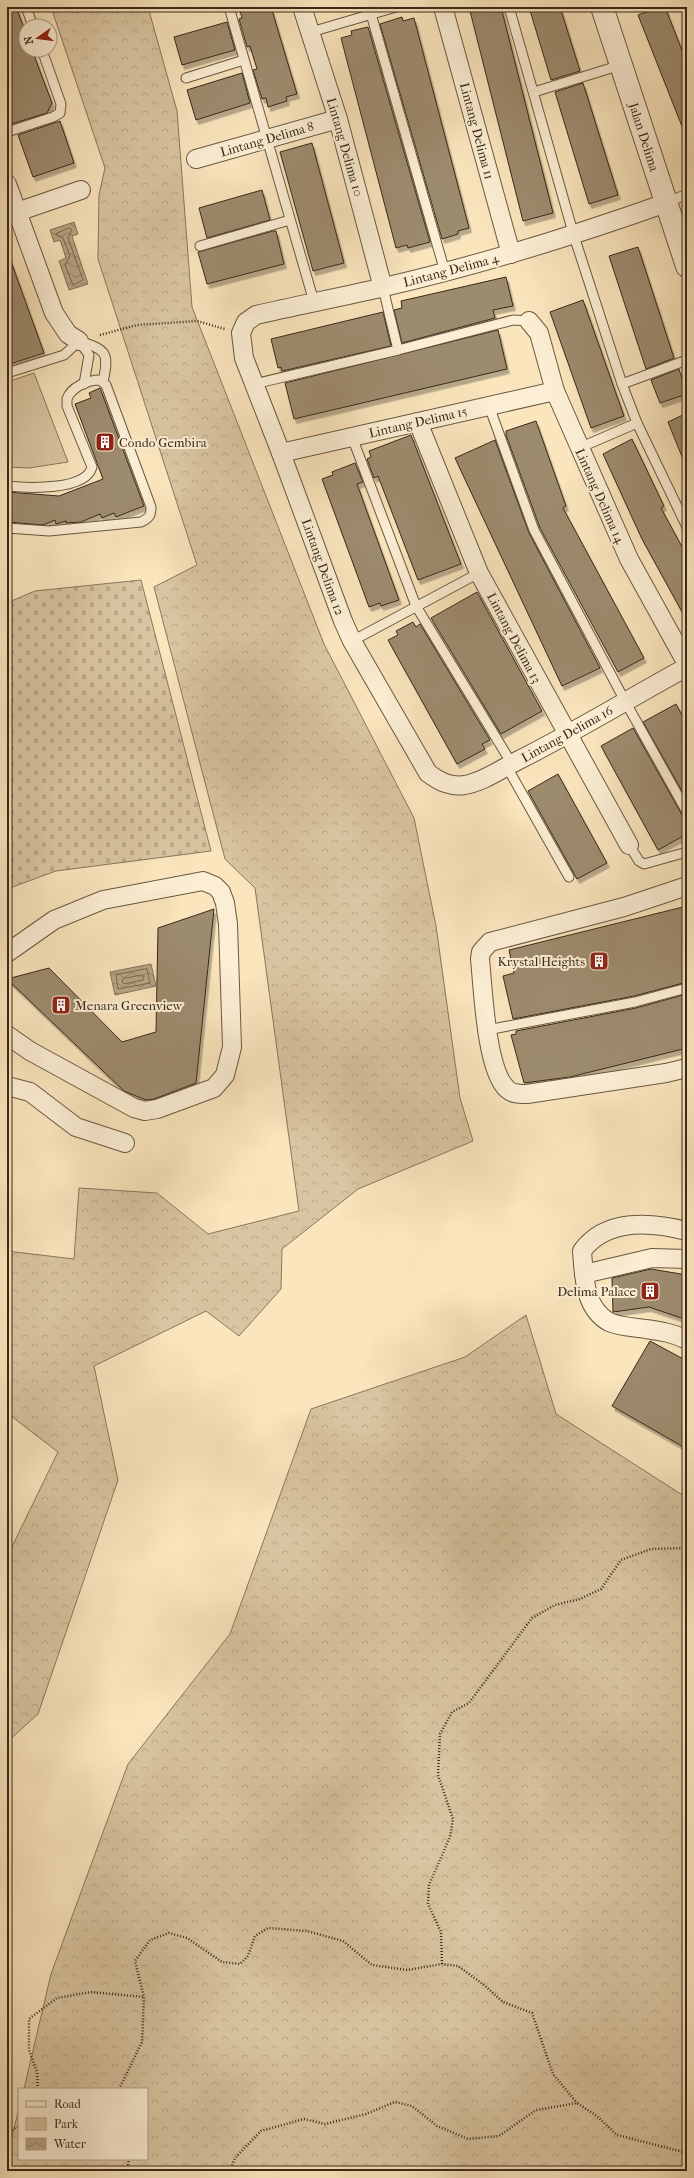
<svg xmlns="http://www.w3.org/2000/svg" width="694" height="2178" font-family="'IM FELL French Canon',serif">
  <defs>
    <pattern id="forest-crowns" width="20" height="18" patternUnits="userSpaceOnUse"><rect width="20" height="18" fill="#d9c5a1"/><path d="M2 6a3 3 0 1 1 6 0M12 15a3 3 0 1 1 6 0" fill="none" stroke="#bba98a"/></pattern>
    <pattern id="cemetery-stones" width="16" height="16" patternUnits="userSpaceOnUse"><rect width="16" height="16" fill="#d9c5a1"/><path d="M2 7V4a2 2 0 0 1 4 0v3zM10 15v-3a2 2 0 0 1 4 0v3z" fill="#bba98a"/></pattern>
    <pattern id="water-waves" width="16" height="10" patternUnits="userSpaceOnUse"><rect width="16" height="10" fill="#b8a585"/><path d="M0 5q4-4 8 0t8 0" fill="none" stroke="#97866c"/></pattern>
    <filter id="shadow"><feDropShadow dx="2.5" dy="4.5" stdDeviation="0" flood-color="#0004"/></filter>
  </defs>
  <rect width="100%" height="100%" fill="#fae5bd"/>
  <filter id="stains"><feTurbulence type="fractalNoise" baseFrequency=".005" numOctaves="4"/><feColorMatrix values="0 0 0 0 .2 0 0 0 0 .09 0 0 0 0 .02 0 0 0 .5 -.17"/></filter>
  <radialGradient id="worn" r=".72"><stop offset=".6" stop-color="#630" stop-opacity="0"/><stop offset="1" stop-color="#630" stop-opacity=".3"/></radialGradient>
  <g fill="url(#forest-crowns)" stroke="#88775d">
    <polygon points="51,7 148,7 177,111 192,307 324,644 414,818 436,926 460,1098 473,1141 358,1189 282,1249 281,1289 239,1336 206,1311 94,1366 118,1480 38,1714 7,1742 7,1557 58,1452 7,1413 7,1251 74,1259 79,1188 157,1193 208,1234 299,1211 255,888 225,859 154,587 197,565 98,259 99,195 105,168"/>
    <polygon points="526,1315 556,1414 687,1498 687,2171 7,2171 7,2157 19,2108 19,2159 147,2159 147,2089 24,2089 51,1974 128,1764 230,1634 311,1409 465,1357"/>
  </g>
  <polygon fill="url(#cemetery-stones)" stroke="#88775d" points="141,580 211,851 56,871 7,889 7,603 35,591"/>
  <polygon fill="#d9c5a1" stroke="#88775d" points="34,373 68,462 29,468 7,467 7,382"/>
  <g fill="url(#water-waves)" stroke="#85735a">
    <polygon points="74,222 78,234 72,236 88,284 69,290 59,261 66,258 60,240 54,242 50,230"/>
    <polygon points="151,964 156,986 115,995 110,972"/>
  </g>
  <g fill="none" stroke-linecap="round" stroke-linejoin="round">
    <g stroke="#78674f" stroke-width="1">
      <polygon points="69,228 72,230 68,238 83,280 73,285 65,265 70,256 63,238 56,234"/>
      <polygon points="147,969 150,983 118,989 116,975"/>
      <polygon points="142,975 144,976 143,980 124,984 122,982 123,979"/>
    </g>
  </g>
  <g fill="#9d8b6e" stroke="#382919" filter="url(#shadow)">
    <polygon points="7,7 16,7 26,33 26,50 32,50 52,103 47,113 11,124 7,114"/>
    <polygon points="239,7 271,7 297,94 286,97 287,101 268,107 266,98 262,99 253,70 257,69 250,46 247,47 239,19 242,18"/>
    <polygon points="469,7 501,7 553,213 523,221"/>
    <polygon points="529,7 560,7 580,71 551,80"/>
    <polygon points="659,7 665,7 687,63 687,139 638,15"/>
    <polygon points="402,17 403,21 414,18 469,228 458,231 458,234 442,239 380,24"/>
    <polygon points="227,22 235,50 182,65 174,37"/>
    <polygon points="368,27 430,242 408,248 407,245 396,248 341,38 352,35 351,31"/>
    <polygon points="242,73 250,103 196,120 187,90"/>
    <polygon points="583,83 618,195 589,204 555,92"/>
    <polygon points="60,121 74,163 33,177 18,135"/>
    <polygon points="312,143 344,263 313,271 280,152"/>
    <polygon points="262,190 270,220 207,238 199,208"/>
    <polygon points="273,231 276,231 284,264 207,284 198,252"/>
    <polygon points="638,247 674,358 646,369 609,256"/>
    <polygon points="7,256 9,256 44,353 7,365"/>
    <polygon points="506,277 513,306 493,310 495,318 402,343 394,310 402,308 401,301"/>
    <polygon points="583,300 624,416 591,428 550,312"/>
    <polygon points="383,312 391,346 282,371 281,367 278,368 271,339"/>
    <polygon points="498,330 507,369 294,419 285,383"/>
    <polygon points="679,369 687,394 660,403 651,380"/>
    <polygon points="100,388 144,506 116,517 114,513 102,518 100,514 81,522 66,523 66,521 56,524 55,520 43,525 7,522 7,492 59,496 103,479 75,404 91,398 89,393"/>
    <polygon points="687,413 687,469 668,422"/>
    <polygon points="536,421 566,506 563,508 644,658 618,672 540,528 506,435 506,431"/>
    <polygon points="411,435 461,564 418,580 378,476 374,478 367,459 371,457 369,451"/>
    <polygon points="632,439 664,506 661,508 687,556 687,621 642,539 603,454"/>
    <polygon points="495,440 529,533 600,668 562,686 455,458"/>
    <polygon points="355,463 363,482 357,484 399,600 381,606 380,603 369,607 322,479 333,475 332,472"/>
    <polygon points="477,592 542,711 501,734 431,618"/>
    <polygon points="413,622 416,627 420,624 490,740 482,744 485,749 457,764 388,640 398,635 396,631"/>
    <polygon points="676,704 687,724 687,800 643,722"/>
    <polygon points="633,728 682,815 687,818 687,834 658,850 601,746"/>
    <polygon points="558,774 607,863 577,879 528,791"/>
    <polygon points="687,906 687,982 634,996 513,1019 503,976 514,973 509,950"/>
    <polygon points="214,909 196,1083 154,1099 146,1100 124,1091 7,979 49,968 122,1042 156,1032 158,928"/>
    <polygon points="687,994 687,1048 570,1077 524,1083 511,1035 516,1034 516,1031 636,1008"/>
    <polygon points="651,1269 687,1275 687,1320 649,1307 613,1312 612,1278"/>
    <polygon points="650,1341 687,1361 687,1449 612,1406"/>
  </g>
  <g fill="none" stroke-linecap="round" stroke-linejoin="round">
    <g stroke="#685842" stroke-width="11">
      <g id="service">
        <polyline points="26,7 33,26"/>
        <polyline points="229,7 314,302"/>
        <polyline points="369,7 445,272"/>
        <polyline points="509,7 574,236 622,384 637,423 687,527"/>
        <polyline points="311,32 396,7"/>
        <polyline points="186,78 244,60"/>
        <polyline points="534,92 621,65"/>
        <polyline points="7,132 53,117 60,113 61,104 42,50"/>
        <polyline points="666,203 687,194"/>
        <polyline points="200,246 290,220"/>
        <polyline points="383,288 398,350"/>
        <path d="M79,341c29,9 30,13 24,41"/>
        <polyline points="79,341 89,355 84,384"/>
        <polyline points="7,373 64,355 79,341"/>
        <polyline points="254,384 398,350 513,320 529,321"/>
        <polyline points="622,384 687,360"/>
        <polyline points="489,406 534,530 625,701 687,812"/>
        <polyline points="352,437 416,606 512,764"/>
        <polyline points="579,448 637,423"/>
        <path d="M7,486c20,2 79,5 85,-19l-25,-61v-7c4,-12 21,-19 33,-19l6,5 45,122c0,9 -2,11 -10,15l-92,9 -42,-3"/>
        <polyline points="352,641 479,573"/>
        <polyline points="507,767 569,877"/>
        <polyline points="629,845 639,861 644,864 687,852"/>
        <polyline points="487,1030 635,1002 687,988"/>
      </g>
    </g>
    <g stroke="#685842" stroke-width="20">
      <g id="minor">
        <polyline points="302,7 338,119 383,288"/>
        <polyline points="443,7 511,254"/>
        <polyline points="196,159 338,119"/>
        <polyline points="7,184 54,313 68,334 79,341"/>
        <path d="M666,203c-93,33 -186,62 -282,84 -42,10 -85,18 -128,28l-10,7 -5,11 3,25 37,95 62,168 9,20 76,132c12,9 22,14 37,12 18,-3 36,-16 52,-24 58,-29 113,-63 170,-94"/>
        <polyline points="17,212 81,190"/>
        <polyline points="529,321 539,333 555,391 629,559 687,664"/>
        <polyline points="418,422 479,573 629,845"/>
        <polyline points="281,453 555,391"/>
        <path d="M687,886l-63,21 -134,35 -9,10 -1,7c3,29 6,111 27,130 5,5 12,5 20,5l139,-21 21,-5"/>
        <polyline points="7,953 54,920 103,900 203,881 215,886 221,892 225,903 228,924 232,1047 225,1075 214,1088 157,1109 145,1111 134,1108 30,1051 7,1035"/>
        <polyline points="7,1086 30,1092 76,1127 125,1143"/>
        <path d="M687,1231c-35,-9 -81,-13 -105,20 2,25 2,57 27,71 11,5 25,5 37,7 14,2 28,4 41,11"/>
        <polyline points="584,1274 652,1258 687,1259"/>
      </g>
    </g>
    <g stroke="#685842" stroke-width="24">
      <polyline id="tertiary" points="602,7 687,266"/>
    </g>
    <g stroke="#382919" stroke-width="2.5" stroke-dasharray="1 2" stroke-linecap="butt">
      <polyline points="100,335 137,325 197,321 225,329"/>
      <polyline points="442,1964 441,1932 428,1904 429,1885 450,1837 453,1819 438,1775 440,1734 452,1712 469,1703 532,1618 555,1605 580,1599 601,1589 621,1560 651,1549 687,1548"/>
      <polyline points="38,2089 37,2072 29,2050 29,2019 57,1998 91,1992 144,1997"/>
      <polyline points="119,2089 142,2042 144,1997 135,1961 150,1940 169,1933 187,1938 222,1962 240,1964 248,1956 255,1936 268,1928 307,1931 343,1941 372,1965 407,1970 442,1964 458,1966 484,1985 503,2002 532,2013 553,2074 577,2103"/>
      <polyline points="7,2141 13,2129 19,2126"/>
      <polyline points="127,2171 129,2159"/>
      <polyline points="230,2171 235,2158 261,2131 304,2119 325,2124 366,2114 395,2102 412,2106 437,2126 468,2139 499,2136 536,2110 577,2103 597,2116 617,2135 687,2153"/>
    </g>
    <use href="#service" stroke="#fceed4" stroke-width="9"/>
    <use href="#minor" stroke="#fceed4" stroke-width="18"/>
    <use href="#tertiary" stroke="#fceed4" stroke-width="22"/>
  </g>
  <defs>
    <g id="building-square" transform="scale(1)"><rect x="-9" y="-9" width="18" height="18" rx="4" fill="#8f2418" stroke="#fceed4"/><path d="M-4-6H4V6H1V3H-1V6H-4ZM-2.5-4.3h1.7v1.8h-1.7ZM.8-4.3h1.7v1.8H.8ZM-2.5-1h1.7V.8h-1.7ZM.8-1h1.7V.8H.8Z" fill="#fff"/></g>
  </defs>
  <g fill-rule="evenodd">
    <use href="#building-square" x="105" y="442"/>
    <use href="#building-square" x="599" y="961"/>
    <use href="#building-square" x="61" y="1005"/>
    <use href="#building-square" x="650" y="1291"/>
  </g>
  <g text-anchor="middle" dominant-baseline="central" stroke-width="4" stroke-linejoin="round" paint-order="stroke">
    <g font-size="13" fill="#382919" stroke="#fceed4">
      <text transform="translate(477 131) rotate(75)">Lintang Delima 11</text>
      <text transform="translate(644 137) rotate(72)">Jalan Delima</text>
      <text transform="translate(267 139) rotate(-16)">Lintang Delima 8</text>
      <text transform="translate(345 147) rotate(74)">Lintang Delima 10</text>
      <text transform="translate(451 270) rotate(-15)">Lintang Delima 4</text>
      <text transform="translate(418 422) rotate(-13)">Lintang Delima 15</text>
      <text transform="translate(600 496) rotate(66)">Lintang Delima 14</text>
      <text transform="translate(323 567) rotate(70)">Lintang Delima 12</text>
      <text transform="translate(514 638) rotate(62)">Lintang Delima 13</text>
      <text transform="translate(567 734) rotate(-29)">Lintang Delima 16</text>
    </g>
    <g font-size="13" fill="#382919" stroke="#fceed4" text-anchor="start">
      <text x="119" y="442">Condo Gembira</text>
      <text x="585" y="961" text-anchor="end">Krystal Heights</text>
      <text x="75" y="1005">Menara Greenview</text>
      <text x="636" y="1291" text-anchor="end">Delima Palace</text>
    </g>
  </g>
  <rect width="694" height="2178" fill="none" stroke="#fae5bd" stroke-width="24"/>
  <rect x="8" y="8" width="678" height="2162" fill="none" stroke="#382919" stroke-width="2"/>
  <rect x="12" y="12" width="670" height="2154" fill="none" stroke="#382919"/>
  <rect x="18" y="2088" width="130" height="72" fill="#fceed4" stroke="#ae9f89"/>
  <rect x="26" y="2101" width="20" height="6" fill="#fceed4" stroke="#ae9f89"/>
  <text x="54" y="2108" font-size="12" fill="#382919">Road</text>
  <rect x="26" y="2118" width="20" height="12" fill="#d9c5a1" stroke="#ae9f89"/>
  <text x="54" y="2128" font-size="12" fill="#382919">Park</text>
  <rect x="26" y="2138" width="20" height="12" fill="url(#water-waves)" stroke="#ae9f89"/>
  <text x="54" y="2148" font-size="12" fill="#382919">Water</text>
  <g transform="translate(38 38) rotate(256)"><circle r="19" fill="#fceed4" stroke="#ae9f89"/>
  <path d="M0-3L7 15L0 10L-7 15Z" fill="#8f2418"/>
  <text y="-6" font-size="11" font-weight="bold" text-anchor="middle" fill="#382919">N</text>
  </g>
  <rect width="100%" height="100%" filter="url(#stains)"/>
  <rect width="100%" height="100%" fill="url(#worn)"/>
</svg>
